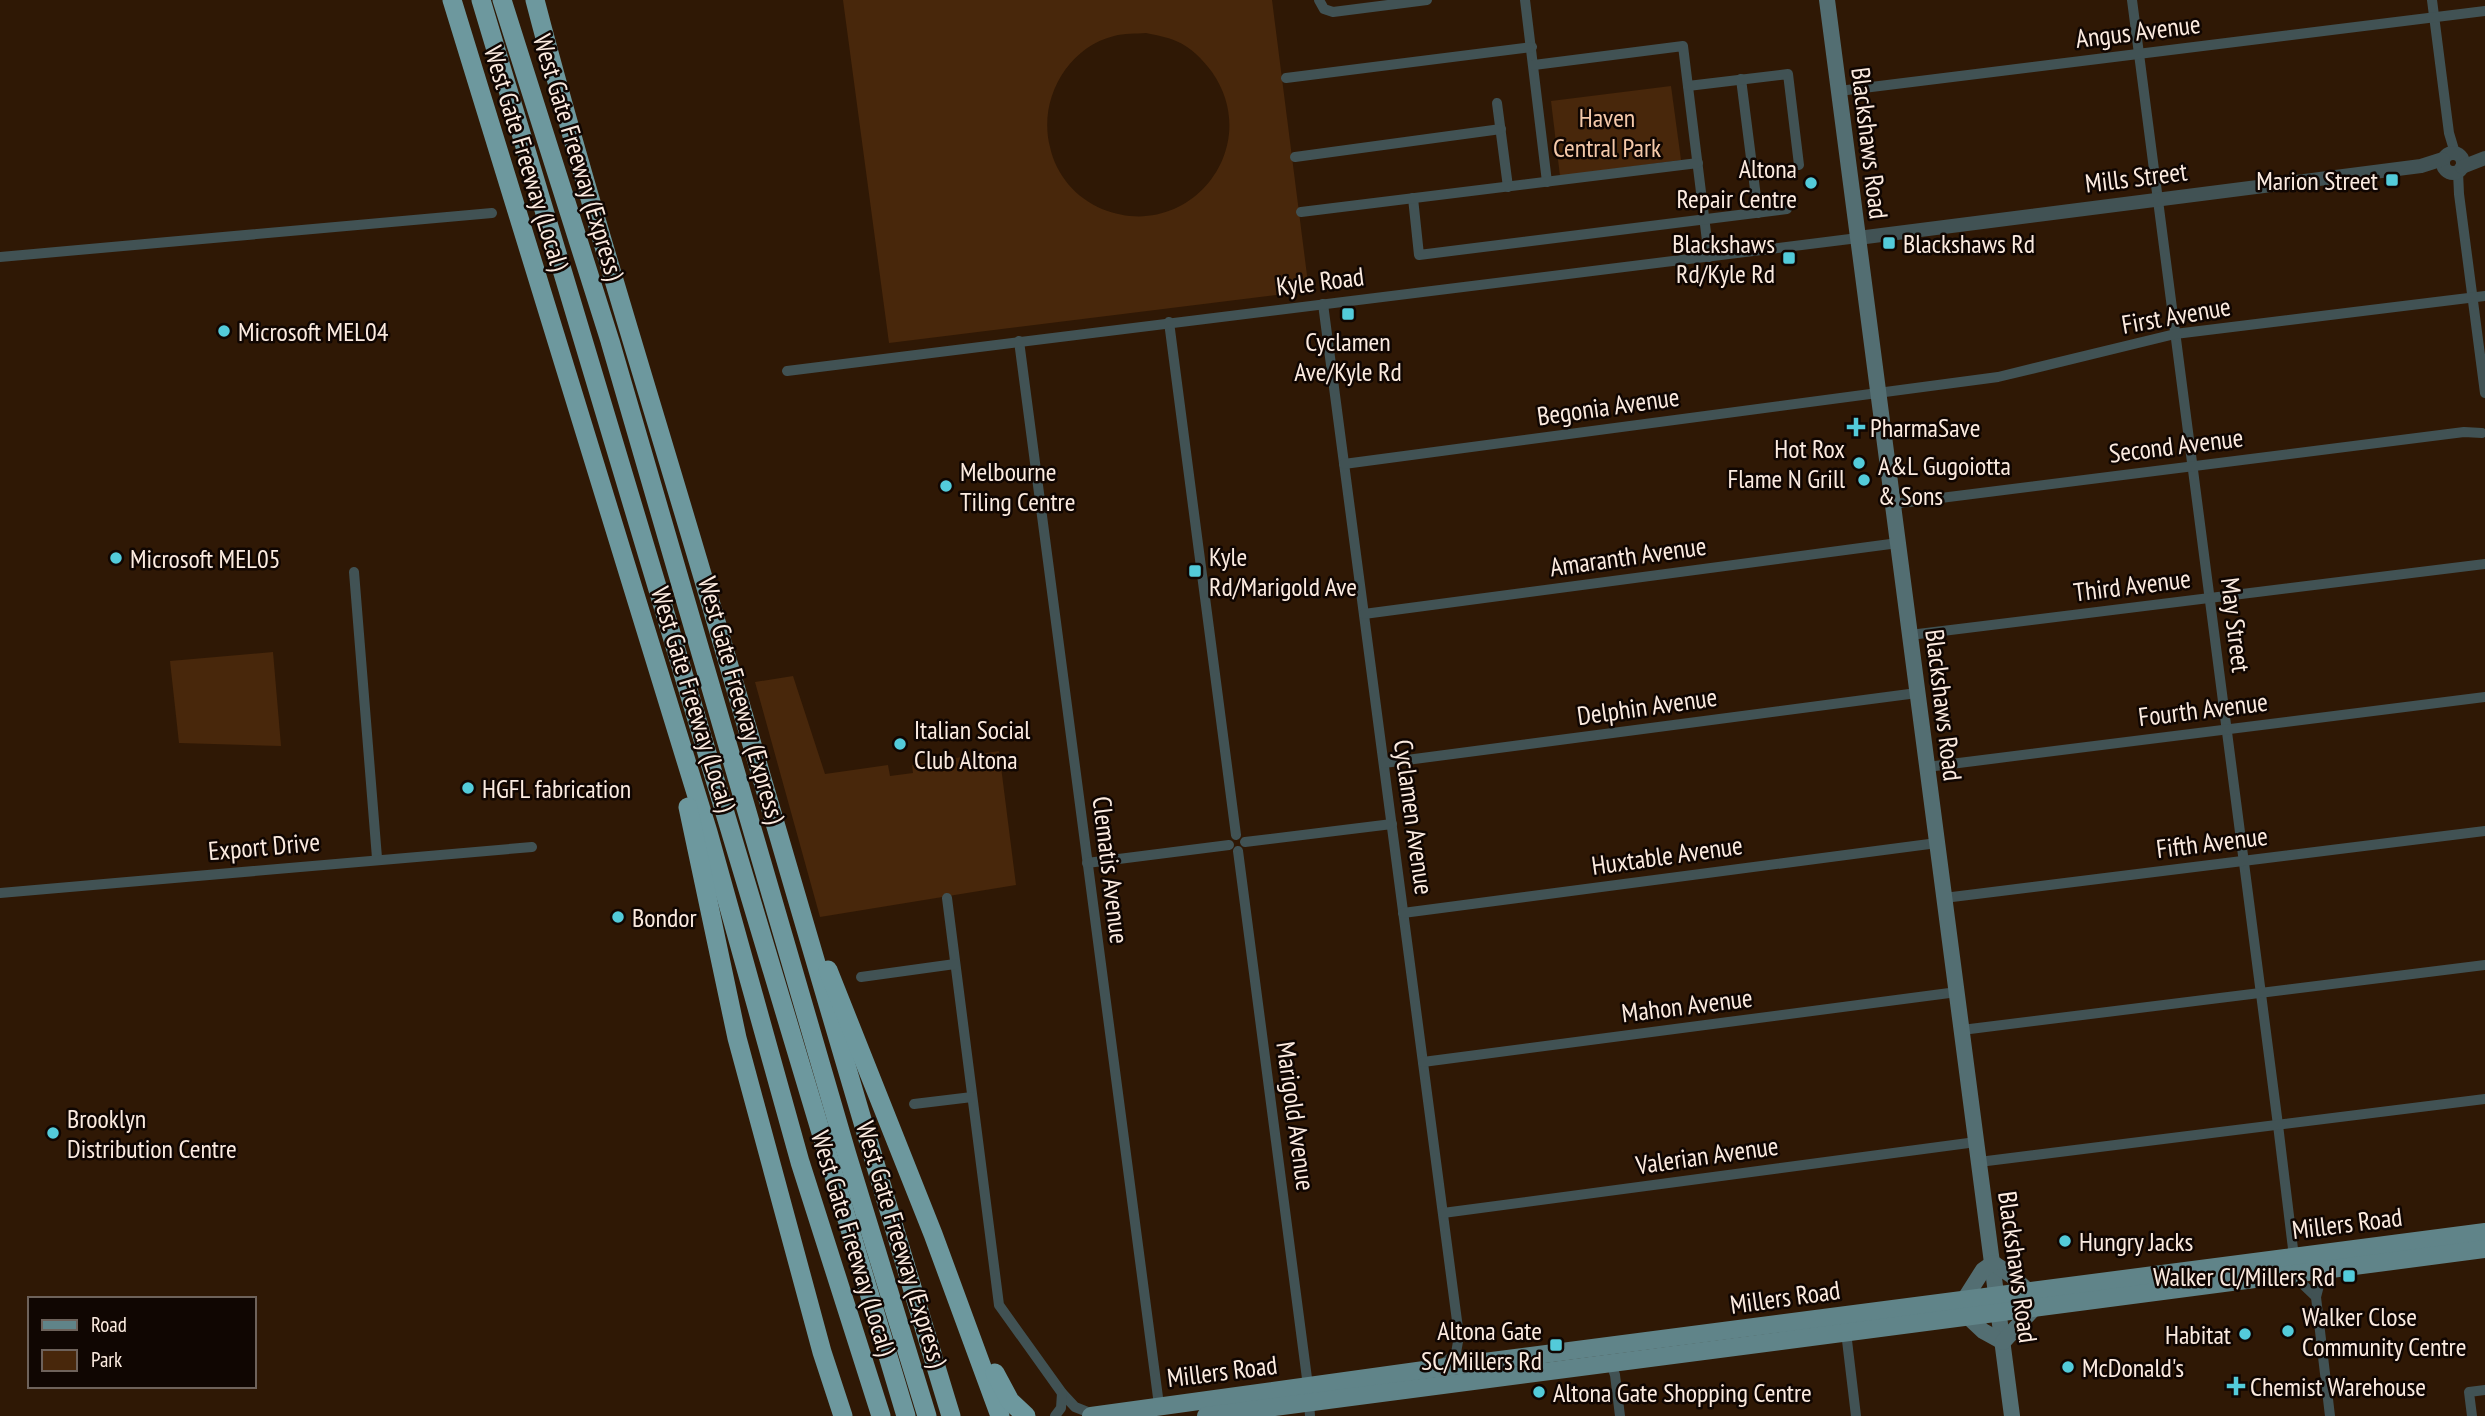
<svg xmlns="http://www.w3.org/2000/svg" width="2485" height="1416" font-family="'PT Sans Narrow',sans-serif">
  <rect width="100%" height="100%" fill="#2f1805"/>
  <g fill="#48270b" fill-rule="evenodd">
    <path d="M843,0h429l37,291 -420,52zM1146,33c9,2 21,4 30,8 15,6 27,19 36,31 53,76 -24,172 -110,137 -26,-11 -46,-34 -52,-62 -12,-46 16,-99 64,-111 10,-3 22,-2 32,-3z"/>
    <polygon points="1671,86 1681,160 1560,176 1551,101"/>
    <polygon points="273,652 281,746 179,743 170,661"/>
    <polygon points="793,676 825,774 888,765 890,776 913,773 912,765 999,751 1016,885 820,917 755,682"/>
  </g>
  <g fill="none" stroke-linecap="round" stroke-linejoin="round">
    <g stroke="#415254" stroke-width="10">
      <polyline points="1319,0 1324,9 1333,12 1427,0"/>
      <polyline points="1525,0 1547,182"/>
      <polyline points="2132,0 2278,1125 2294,1257 2292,1274 2316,1297"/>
      <polyline points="2432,0 2449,133 2455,153"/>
      <polyline points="1534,65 1683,46 1709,257"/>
      <polyline points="1286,78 1532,47"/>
      <polyline points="1741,79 1758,213"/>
      <polyline points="1688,86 1788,74 1799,165"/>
      <polyline points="1839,91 2485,11"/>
      <polyline points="1497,103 1508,187"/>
      <polyline points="1295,157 1501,129"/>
      <polyline points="2458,172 2459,194 2485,393"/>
      <polyline points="1413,198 1419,255 1787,209"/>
      <polyline points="1301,212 1698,163"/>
      <polyline points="0,257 492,213"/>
      <polyline points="1323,304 1459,1336 1456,1353 1443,1364"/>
      <polyline points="1169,322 1236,835"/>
      <polyline points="1019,341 1159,1405"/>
      <polyline points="787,371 1858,238"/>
      <polyline points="1344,464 1998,377 2175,334 2485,296"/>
      <polyline points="1893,504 2464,432 2482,433"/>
      <polyline points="354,572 377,858"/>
      <polyline points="1364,614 1898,543"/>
      <polyline points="1910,635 2485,564"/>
      <polyline points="1384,763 1917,693"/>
      <polyline points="1927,767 2485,697"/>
      <polyline points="1245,842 1392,824"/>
      <polyline points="1238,851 1308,1386"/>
      <polyline points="1087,863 1229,845"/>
      <polyline points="0,893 532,847"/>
      <polyline points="947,898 999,1305 1062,1393 1075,1407 1095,1415"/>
      <polyline points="1944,898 2485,831"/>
      <polyline points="1403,913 1937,843"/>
      <polyline points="861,977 955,964"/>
      <polyline points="1962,1030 2485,965"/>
      <polyline points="1423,1062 1957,992"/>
      <polyline points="914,1104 972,1097"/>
      <polyline points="1979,1162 2485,1099"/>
      <polyline points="1443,1213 1976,1142"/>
      <polyline points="2323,1270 2316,1297 2330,1416"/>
      <polyline points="1846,1332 1856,1416"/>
      <polyline points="1610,1361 1615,1375 1620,1416"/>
      <polyline points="1309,1401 1310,1416"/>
      <polyline points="1055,1416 1061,1408 1062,1393"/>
      <polyline points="2472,1416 2469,1392 2485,1390"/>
    </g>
    <g stroke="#415254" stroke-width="14">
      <circle cx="2453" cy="163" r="10"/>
      <polyline points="2462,167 2485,158"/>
      <polyline points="1858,238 2421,166 2443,159"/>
    </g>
    <g stroke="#536e72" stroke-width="16">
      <polyline points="1827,0 2012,1416"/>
      <polyline points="1993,1263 2011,1275 2028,1291"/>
      <polyline points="1964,1300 1983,1270 1993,1263"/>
      <polyline points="1966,1315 1983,1331 2003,1342"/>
      <polyline points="2003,1342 2036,1306"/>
    </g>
    <g stroke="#608489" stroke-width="18">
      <polyline points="1091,1416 1453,1366 2485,1232"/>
      <polyline points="1206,1416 2485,1249"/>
    </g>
    <g stroke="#6d989e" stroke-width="19">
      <polyline points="452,0 708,832 800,1162 881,1416"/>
      <polyline points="481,0 906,1416"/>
      <polyline points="502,0 610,341 847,1155 927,1416"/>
      <path d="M535,0c52,199 114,394 172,591 81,275 160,551 244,825"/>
      <polyline points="688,807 737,1038 822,1352 843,1416"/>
      <polyline points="828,970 933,1234 1000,1416"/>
      <polyline points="995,1373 1010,1401 1026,1416"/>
    </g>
  </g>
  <g fill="#53cbda" stroke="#100602" stroke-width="2.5">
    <rect x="2385" y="173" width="14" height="14" rx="3.5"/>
    <circle cx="1811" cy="183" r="7"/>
    <rect x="1882" y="236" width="14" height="14" rx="3.5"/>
    <rect x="1782" y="251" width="14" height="14" rx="3.5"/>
    <rect x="1341" y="307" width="14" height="14" rx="3.5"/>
    <circle cx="224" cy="331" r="7"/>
    <path d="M1852.5 416.5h7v7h7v7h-7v7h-7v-7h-7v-7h7z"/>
    <circle cx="1859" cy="463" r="7"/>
    <circle cx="1864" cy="480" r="7"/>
    <circle cx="946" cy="486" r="7"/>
    <circle cx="116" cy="558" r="7"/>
    <rect x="1188" y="564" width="14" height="14" rx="3.5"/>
    <circle cx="900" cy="744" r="7"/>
    <circle cx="468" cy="788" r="7"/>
    <circle cx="618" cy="917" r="7"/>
    <circle cx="53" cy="1133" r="7"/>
    <circle cx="2065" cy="1241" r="7"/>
    <rect x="2342" y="1269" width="14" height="14" rx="3.5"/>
    <circle cx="2288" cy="1331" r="7"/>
    <circle cx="2245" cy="1334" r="7"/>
    <rect x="1549" y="1338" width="14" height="14" rx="3.5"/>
    <circle cx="2068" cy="1367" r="7"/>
    <path d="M2232.5 1375.5h7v7h7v7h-7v7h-7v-7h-7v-7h7z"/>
    <circle cx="1539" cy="1392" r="7"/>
  </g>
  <g text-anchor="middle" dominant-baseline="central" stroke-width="5" stroke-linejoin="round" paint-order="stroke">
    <g font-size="26" fill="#fcebe0" stroke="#100602">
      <text transform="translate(2138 31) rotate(-7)">Angus Avenue</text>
      <text transform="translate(1870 143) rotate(83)">Blackshaws Road</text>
      <text transform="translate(579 157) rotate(73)">West Gate Freeway (Express)</text>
      <text transform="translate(527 158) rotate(73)">West Gate Freeway (Local)</text>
      <text transform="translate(2136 177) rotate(-7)">Mills Street</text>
      <text transform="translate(1320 281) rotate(-7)">Kyle Road</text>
      <text transform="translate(2176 315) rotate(-10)">First Avenue</text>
      <text transform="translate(1608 406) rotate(-8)">Begonia Avenue</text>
      <text transform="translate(2176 445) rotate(-7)">Second Avenue</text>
      <text transform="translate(1628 556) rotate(-8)">Amaranth Avenue</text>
      <text transform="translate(2132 585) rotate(-7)">Third Avenue</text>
      <text transform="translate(2236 625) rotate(83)">May Street</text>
      <text transform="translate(694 699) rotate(73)">West Gate Freeway (Local)</text>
      <text transform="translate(742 700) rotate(74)">West Gate Freeway (Express)</text>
      <text transform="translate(1944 705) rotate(83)">Blackshaws Road</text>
      <text transform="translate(1647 706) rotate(-8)">Delphin Avenue</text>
      <text transform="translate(2203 709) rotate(-7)">Fourth Avenue</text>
      <text transform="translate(1414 817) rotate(82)">Cyclamen Avenue</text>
      <text transform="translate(2212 842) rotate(-7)">Fifth Avenue</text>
      <text transform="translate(264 846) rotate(-5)">Export Drive</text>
      <text transform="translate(1667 855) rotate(-8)">Huxtable Avenue</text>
      <text transform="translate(1111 870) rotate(83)">Clematis Avenue</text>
      <text transform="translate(1687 1005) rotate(-7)">Mahon Avenue</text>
      <text transform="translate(1296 1116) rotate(82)">Marigold Avenue</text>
      <text transform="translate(1707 1155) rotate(-8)">Valerian Avenue</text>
      <text transform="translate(2347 1223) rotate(-7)">Millers Road</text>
      <text transform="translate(854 1243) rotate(73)">West Gate Freeway (Local)</text>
      <text transform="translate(902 1244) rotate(73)">West Gate Freeway (Express)</text>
      <text transform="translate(2018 1267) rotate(82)">Blackshaws Road</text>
      <text transform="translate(1785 1297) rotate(-8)">Millers Road</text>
      <text transform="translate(1222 1371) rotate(-7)">Millers Road</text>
    </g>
    <g font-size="26" fill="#f5c9aa" stroke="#100602">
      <text x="1607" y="117">Haven<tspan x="1607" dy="30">Central Park</tspan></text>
    </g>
    <g font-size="26" fill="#fcebe0" stroke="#100602" text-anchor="start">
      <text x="1797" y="168" text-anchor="end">Altona<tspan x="1797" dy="30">Repair Centre</tspan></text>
      <text x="2378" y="180" text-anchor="end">Marion Street</text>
      <text x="1775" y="243" text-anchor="end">Blackshaws<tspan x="1775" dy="30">Rd/Kyle Rd</tspan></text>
      <text x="1903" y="243">Blackshaws Rd</text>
      <text x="238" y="331">Microsoft MEL04</text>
      <text x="1348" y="341" text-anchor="middle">Cyclamen<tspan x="1348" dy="30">Ave/Kyle Rd</tspan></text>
      <text x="1870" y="427">PharmaSave</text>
      <text x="1845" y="448" text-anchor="end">Hot Rox<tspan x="1845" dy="30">Flame N Grill</tspan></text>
      <text x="1878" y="465">A&amp;L Gugoiotta<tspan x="1878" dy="30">&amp; Sons</tspan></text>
      <text x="960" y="471">Melbourne<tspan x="960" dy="30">Tiling Centre</tspan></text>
      <text x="1209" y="556">Kyle<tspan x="1209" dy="30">Rd/Marigold Ave</tspan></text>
      <text x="130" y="558">Microsoft MEL05</text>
      <text x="914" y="729">Italian Social<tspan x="914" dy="30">Club Altona</tspan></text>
      <text x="482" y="788">HGFL fabrication</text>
      <text x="632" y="917">Bondor</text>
      <text x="67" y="1118">Brooklyn<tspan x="67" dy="30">Distribution Centre</tspan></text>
      <text x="2079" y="1241">Hungry Jacks</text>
      <text x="2335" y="1276" text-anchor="end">Walker Cl/Millers Rd</text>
      <text x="2302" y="1316">Walker Close<tspan x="2302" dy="30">Community Centre</tspan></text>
      <text x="1542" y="1330" text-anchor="end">Altona Gate<tspan x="1542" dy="30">SC/Millers Rd</tspan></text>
      <text x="2231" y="1334" text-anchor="end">Habitat</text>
      <text x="2082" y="1367">McDonald's</text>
      <text x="2250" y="1386">Chemist Warehouse</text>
      <text x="1553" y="1392">Altona Gate Shopping Centre</text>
    </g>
  </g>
  <rect x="28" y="1297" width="228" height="91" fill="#100602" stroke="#6e625b" stroke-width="2"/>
  <rect x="42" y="1320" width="35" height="10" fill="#608489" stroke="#6e625b" stroke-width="2"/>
  <text x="91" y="1332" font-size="21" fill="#fcebe0">Road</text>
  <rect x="42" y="1350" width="35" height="21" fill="#48270b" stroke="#6e625b" stroke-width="2"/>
  <text x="91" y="1367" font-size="21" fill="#fcebe0">Park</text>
</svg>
